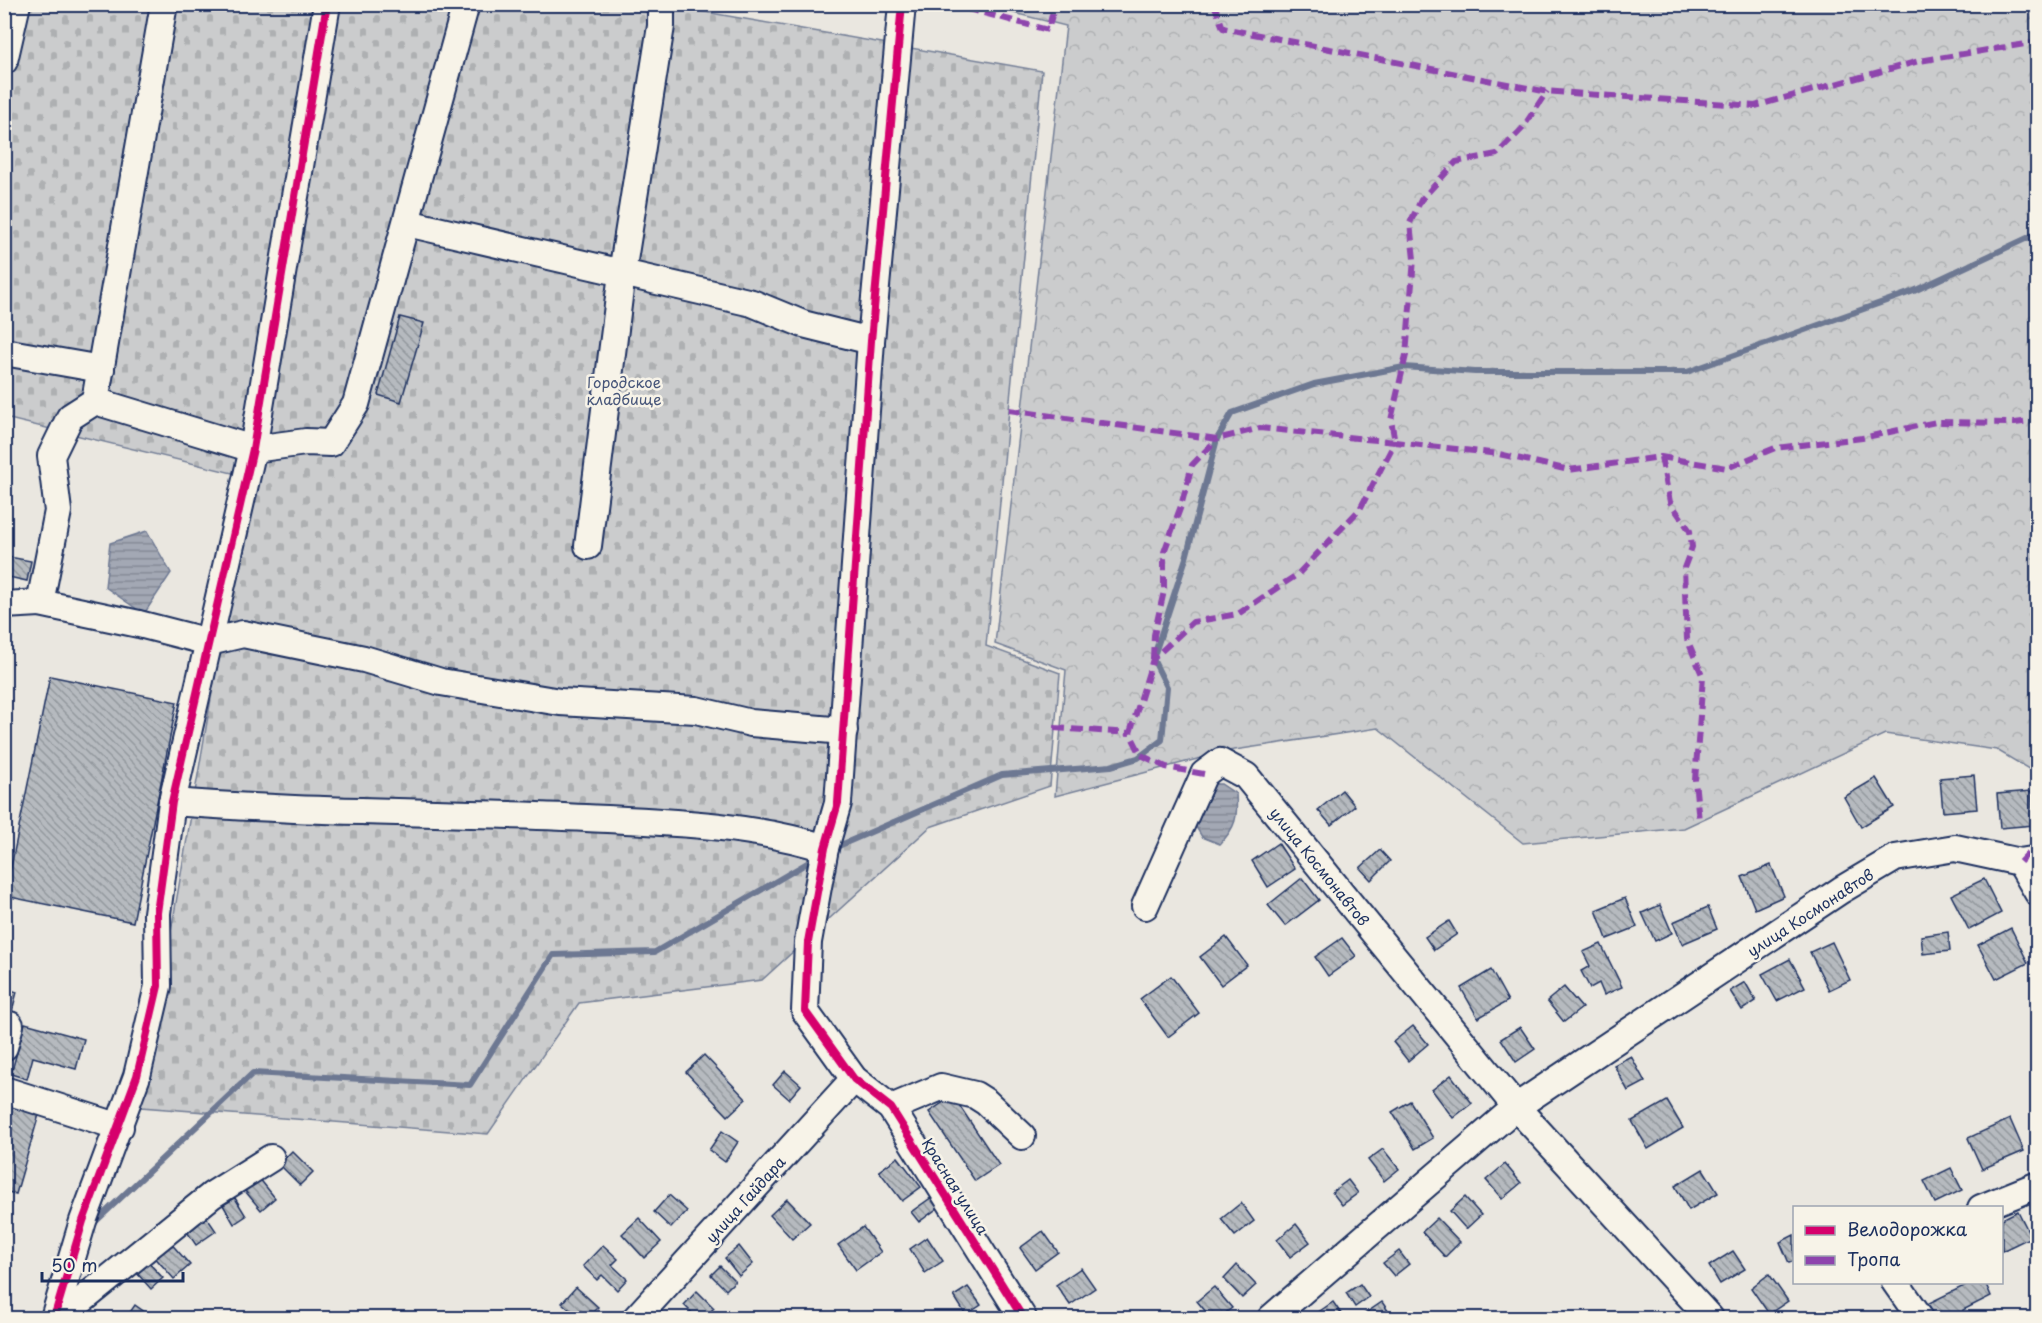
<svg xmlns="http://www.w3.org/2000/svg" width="2042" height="1323" font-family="'Playpen Sans',sans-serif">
  <defs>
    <pattern id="forest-crowns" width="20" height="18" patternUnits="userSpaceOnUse" patternTransform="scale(1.5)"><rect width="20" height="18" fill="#cbcccd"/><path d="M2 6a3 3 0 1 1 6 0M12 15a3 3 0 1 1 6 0" fill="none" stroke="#aeb0b2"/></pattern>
    <pattern id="cemetery-stones" width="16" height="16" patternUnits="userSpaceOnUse" patternTransform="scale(1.5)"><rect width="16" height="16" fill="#cbcccd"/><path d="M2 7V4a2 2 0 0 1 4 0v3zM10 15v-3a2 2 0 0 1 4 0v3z" fill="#aeb0b2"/></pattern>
    <pattern id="water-rules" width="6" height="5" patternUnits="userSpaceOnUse" patternTransform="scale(1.5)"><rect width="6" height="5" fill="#a3a8b4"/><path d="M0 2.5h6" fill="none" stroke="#848996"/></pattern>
    <pattern id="building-back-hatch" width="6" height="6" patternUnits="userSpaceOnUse" patternTransform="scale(1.5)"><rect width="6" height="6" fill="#b6babf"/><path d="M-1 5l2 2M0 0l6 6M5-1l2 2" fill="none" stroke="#93989e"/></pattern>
  </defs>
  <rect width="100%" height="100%" fill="#eae7e0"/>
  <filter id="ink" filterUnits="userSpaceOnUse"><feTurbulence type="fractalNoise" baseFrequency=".0167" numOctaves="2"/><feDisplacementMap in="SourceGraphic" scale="12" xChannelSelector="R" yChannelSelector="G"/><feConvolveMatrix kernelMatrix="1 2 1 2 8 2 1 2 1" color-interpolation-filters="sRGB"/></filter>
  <g filter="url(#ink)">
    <polygon fill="url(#forest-crowns)" stroke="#737e96" stroke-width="1.5" points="982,5 2037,5 2037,774 1997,750 1885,734 1684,828 1523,843 1378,728 1228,751 1055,796 1066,670 995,644 1066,26"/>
    <polygon fill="url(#cemetery-stones)" stroke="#737e96" stroke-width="1.5" points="5,5 665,5 1042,71 986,646 1060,673 1050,786 930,827 762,980 579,1003 488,1134 141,1107 249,477 5,418"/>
    <g fill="url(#water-rules)" stroke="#6d7892" stroke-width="1.5">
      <polygon points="147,531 171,573 144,614 105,587 110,543"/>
      <path d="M1208,784h13l15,10c2,23 0,33 -16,50l-18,-7 -9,-15z"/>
    </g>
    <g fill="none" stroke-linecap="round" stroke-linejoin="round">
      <g stroke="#6d7892" stroke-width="6">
        <polyline points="834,848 1002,775 1111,766 1138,758 1162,740 1167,687 1153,659 1186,558 1217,439 1232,413 1314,384 1404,367 1475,372 1687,372 1914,291 2038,233"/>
        <polyline points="93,1224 253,1073 470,1085 553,955 655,952 814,859"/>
      </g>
    </g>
    <g fill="url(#building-back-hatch)" stroke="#1b2f5e" stroke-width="1.5">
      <polygon points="400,317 424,323 401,402 378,395"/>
      <polygon points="4,556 31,561 27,581 4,576"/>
      <polygon points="50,676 177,702 133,922 5,896"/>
      <polygon points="1974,775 1977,809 1943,812 1940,778"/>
      <polygon points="1876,778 1894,807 1861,827 1844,797"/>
      <polygon points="1342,790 1355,806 1331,825 1318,810"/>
      <polygon points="2031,791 2034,825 2000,828 1997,794"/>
      <polygon points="1278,843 1295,869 1268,887 1252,861"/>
      <polygon points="1380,850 1390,861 1371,880 1360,868"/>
      <polygon points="1771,865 1784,896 1755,909 1742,877"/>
      <polygon points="1302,878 1319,900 1285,926 1268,905"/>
      <polygon points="1984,879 2001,913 1969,930 1951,895"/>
      <polygon points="1625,898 1637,927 1607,939 1596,910"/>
      <polygon points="1660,905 1672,933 1655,941 1642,913"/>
      <polygon points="1708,907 1717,929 1682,944 1673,922"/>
      <polygon points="1449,921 1457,934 1434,950 1425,937"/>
      <polygon points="2011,928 2028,963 1996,979 1978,945"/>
      <polygon points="1948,932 1950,951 1923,954 1921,936"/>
      <polygon points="1226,937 1247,965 1221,985 1200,957"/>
      <polygon points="1342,938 1356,956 1328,976 1315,957"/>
      <polygon points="1832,942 1850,980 1829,990 1810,952"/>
      <polygon points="1601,944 1622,987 1604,995 1599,983 1590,988 1581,971 1590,966 1583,952"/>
      <polygon points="1790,959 1805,987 1777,1001 1762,974"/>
      <polygon points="1491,970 1508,1001 1478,1018 1461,988"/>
      <polygon points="1171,976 1199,1013 1168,1037 1140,999"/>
      <polygon points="1745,982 1756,1001 1742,1010 1730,991"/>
      <polygon points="1564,987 1582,1008 1564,1022 1547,1001"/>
      <polygon points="4,988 17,992 11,1015 4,1013"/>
      <polygon points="25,1023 84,1039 76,1069 33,1057 27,1079 11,1074"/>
      <polygon points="1413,1026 1428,1044 1408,1061 1393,1042"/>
      <polygon points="1520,1027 1535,1049 1516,1062 1501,1039"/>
      <polygon points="704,1055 746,1099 728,1116 686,1072"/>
      <polygon points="1631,1056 1645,1082 1628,1091 1614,1065"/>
      <polygon points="785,1071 801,1085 789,1099 773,1085"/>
      <polygon points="1451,1075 1472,1103 1453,1118 1432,1090"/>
      <polygon points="953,1096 999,1165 975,1181 929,1112"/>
      <polygon points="1410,1101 1433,1138 1415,1149 1392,1112"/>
      <polygon points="1667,1101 1683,1128 1648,1149 1632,1121"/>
      <polygon points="6,1103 40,1111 16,1194 4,1191"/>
      <polygon points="2010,1119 2024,1151 1982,1169 1968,1138"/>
      <polygon points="722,1131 738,1142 725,1162 709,1150"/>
      <polygon points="1383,1149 1399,1169 1384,1181 1368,1160"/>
      <polygon points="292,1151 313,1172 300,1185 279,1164"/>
      <polygon points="898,1157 921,1187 902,1201 879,1171"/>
      <polygon points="1505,1164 1521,1183 1502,1199 1486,1180"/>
      <polygon points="1951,1168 1962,1190 1935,1203 1924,1181"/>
      <polygon points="1703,1169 1718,1193 1689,1210 1675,1186"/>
      <polygon points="259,1178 275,1198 261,1210 245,1191"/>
      <polygon points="1348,1180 1358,1193 1342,1205 1332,1192"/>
      <polygon points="669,1195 687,1211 671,1228 654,1212"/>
      <polygon points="932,1197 939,1207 919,1222 911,1212"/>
      <polygon points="1465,1197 1481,1215 1466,1229 1450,1211"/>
      <polygon points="235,1198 246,1216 234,1224 223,1205"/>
      <polygon points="787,1199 810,1223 792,1239 770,1215"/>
      <polygon points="1241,1203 1254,1221 1235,1236 1221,1219"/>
      <polygon points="2018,1211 2031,1237 2002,1251 2002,1219"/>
      <polygon points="203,1212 216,1231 196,1245 183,1226"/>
      <polygon points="639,1218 661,1242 644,1258 622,1234"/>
      <polygon points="1437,1218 1460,1242 1445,1257 1422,1232"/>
      <polygon points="1296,1224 1310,1242 1290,1257 1277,1240"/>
      <polygon points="863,1227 881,1252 856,1270 838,1245"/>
      <polygon points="1043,1231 1058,1252 1035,1269 1020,1248"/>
      <polygon points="1794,1235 1794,1261 1789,1263 1780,1242"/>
      <polygon points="927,1237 943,1261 925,1273 910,1249"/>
      <polygon points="168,1240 190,1265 174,1279 152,1254"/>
      <polygon points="603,1245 618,1259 612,1265 627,1279 617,1290 602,1275 597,1280 583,1266"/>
      <polygon points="739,1246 753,1264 739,1276 725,1258"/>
      <polygon points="1399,1251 1409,1264 1394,1276 1383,1263"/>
      <polygon points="1733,1251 1745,1269 1720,1284 1709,1266"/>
      <polygon points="148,1262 163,1278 151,1289 136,1272"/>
      <polygon points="1237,1265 1256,1285 1242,1298 1224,1279"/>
      <polygon points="720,1266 735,1281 726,1290 711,1275"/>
      <polygon points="1081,1268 1095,1288 1070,1305 1056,1285"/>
      <polygon points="1769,1274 1788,1301 1769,1314 1751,1288"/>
      <polygon points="1972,1282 1985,1282 1991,1296 1963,1310 1962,1318 1931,1318 1925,1305"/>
      <polygon points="1360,1284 1369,1297 1355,1307 1346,1293"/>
      <polygon points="576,1287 598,1307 587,1318 579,1318 562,1303"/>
      <polygon points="968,1287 981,1305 966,1315 954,1296"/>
      <polygon points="1214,1287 1232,1308 1219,1318 1211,1318 1197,1301"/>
      <polygon points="697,1291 714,1308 704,1318 697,1318 684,1305"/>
      <polygon points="1333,1302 1344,1318 1317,1318 1314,1315"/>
      <polygon points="1382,1302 1393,1318 1365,1318 1363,1315"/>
      <polygon points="135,1305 149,1315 147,1318 126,1318"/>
    </g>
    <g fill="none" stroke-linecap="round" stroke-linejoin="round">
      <g stroke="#1b2f5e" stroke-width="30">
        <g id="minor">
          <polyline points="466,4 356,404 331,443 306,442 253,449 95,401 70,417 51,456 58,511 40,603 139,624 209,642 243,634 364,659 441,682 560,702 696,710 751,723 844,731"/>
          <polyline points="902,4 871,341 838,803 825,848 808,942 805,1011 854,1079 891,1108 1023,1318"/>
          <polyline points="4,61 17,4"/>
          <polyline points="407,223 752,303 803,324 871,341"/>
          <polyline points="4,352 101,369"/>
          <polyline points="95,401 164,4"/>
          <polyline points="588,546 622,273 661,26 661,7 658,4"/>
          <polyline points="4,605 40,603"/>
          <path d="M172,802c138,11 276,9 414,16 79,4 163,6 239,30"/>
          <polyline points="2020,862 2038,893"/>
          <polyline points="1145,906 1204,774 1220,762 1246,776 1516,1107 1710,1318"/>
          <polyline points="4,1024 10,1025 4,1047"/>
          <polyline points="4,1090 120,1127"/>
          <polyline points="891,1108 941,1087 975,1095 986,1102 1022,1136"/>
          <polyline points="1981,1208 2038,1185"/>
          <polyline points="1895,1282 1919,1316 1918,1318"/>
          <polyline points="54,1318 83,1221 137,1076 158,986 157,913 172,802 253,449 327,4"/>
          <polyline points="60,1318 212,1195 271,1158"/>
          <polyline points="636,1318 854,1079"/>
          <polyline points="1271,1318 1516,1107 1841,890 1895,858 1955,848 2020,862 2038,859"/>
        </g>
      </g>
      <use href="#minor" stroke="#f7f3e8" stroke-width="26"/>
      <g stroke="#8e44ad" stroke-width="6" stroke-dasharray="12 6" stroke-linecap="butt">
        <polyline points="949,4 1048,30 1055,4"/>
        <polyline points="1214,4 1223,28 1543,91 1755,106 1919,61 2038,42"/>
        <polyline points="1009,410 1217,439 1260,428 1395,442 1391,420 1406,355 1414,259 1410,223 1421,200 1456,162 1497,154 1522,129 1547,91"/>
        <polyline points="1661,457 1670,502 1690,531 1692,547 1684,568 1687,639 1703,677 1695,780 1699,821"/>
        <polyline points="1153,659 1154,635 1164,591 1164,552 1181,506 1192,465 1217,439"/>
        <polyline points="1054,728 1130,733"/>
        <polyline points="1204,774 1166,767 1141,755 1130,733 1153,659 1193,622 1238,614 1298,574 1360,509 1395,442 1499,454 1569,470 1661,457 1727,468 1775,448 1862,438 1936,422 2015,423 2038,420"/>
        <polyline points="2020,862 2038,843"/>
      </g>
      <g stroke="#f7f3e8" stroke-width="11">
        <g id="cycleway">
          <polyline points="902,4 871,341 838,803 825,848 808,942 805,1011 854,1079 891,1108 1023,1318"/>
          <polyline points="54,1318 83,1221 137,1076 158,986 157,913 172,802 253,449 327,4"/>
        </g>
      </g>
      <use href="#cycleway" stroke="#d6006c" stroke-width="8"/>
    </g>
  </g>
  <g text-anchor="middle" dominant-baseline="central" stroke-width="5" stroke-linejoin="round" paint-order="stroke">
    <g font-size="15" fill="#47567a" stroke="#f7f3e8">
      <text x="624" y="381">Городское<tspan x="624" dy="17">кладбище</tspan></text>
    </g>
    <g font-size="15" fill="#1b2f5e" stroke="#f7f3e8">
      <text transform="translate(1320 866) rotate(51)">улица Космонавтов</text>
      <text transform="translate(1810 912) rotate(-33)">улица Космонавтов</text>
      <text transform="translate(956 1186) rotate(58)">Красная улица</text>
      <text transform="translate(745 1199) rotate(-48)">улица Гайдара</text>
    </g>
  </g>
  <rect width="2042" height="1323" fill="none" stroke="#f7f3e8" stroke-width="24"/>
  <rect x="12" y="12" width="2018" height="1299" fill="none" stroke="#1b2f5e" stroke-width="2" filter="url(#ink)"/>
  <rect x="1793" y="1206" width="210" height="78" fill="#f7f3e8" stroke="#9fa5b1" stroke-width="1.5"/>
  <rect x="1805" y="1226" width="30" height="9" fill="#d6006c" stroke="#9fa5b1" stroke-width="1.5"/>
  <text x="1847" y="1236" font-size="18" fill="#1b2f5e">Велодорожка</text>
  <rect x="1805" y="1256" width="30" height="9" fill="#8e44ad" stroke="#9fa5b1" stroke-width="1.5"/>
  <text x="1847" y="1266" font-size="18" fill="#1b2f5e">Тропа</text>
  <path d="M42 1272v9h141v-9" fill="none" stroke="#1b2f5e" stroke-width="3"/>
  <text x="51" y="1272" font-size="18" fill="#1b2f5e" stroke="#f7f3e8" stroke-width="4.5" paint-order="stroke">50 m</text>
</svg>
